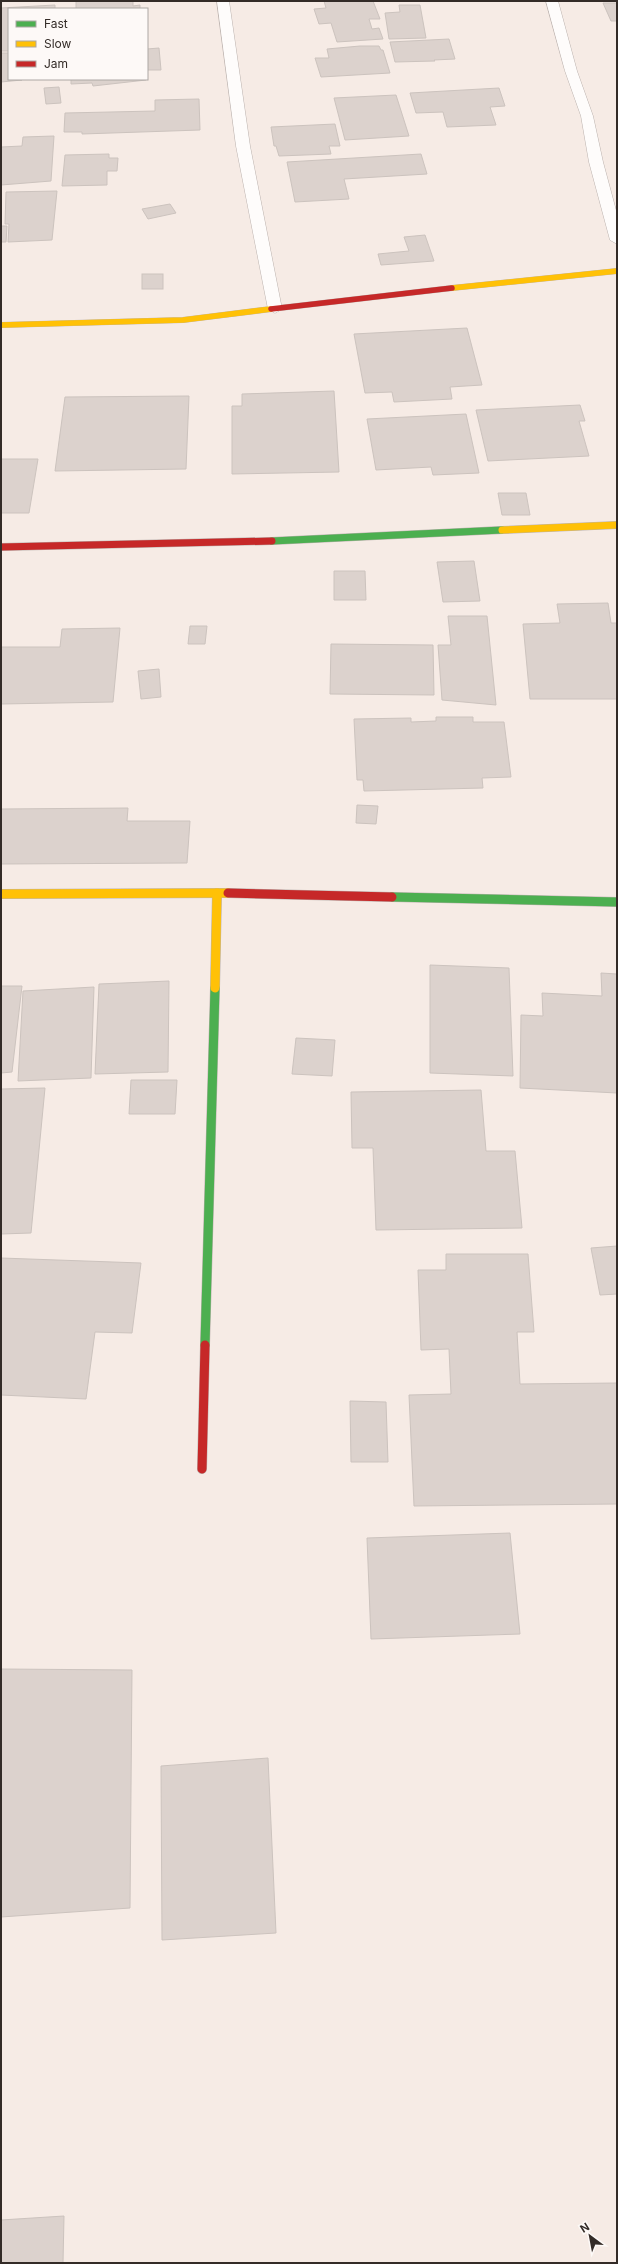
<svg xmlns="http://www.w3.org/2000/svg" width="618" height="2264" font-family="Inter,sans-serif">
  <rect width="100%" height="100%" fill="#f6ebe5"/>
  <g fill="#dcd2cd" stroke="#ccc3be">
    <polygon points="76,1 133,1 133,6 140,5 140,9 76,9"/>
    <polygon points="324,1 373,1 380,19 369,19 372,29 379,28 383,39 337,42 331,23 319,24 314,9 326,8"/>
    <polygon points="603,3 617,3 617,21 611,21"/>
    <polygon points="55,5 55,9 9,9 9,51 1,51 1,8"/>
    <polygon points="399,5 420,5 426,38 389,39 385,13 400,12"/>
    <polygon points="449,39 455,59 434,60 435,61 395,62 390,42"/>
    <polygon points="360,46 379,46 381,50 383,50 390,73 321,77 315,58 329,58 327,49"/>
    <polygon points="159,48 161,70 147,70 147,49"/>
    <polygon points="1,53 9,53 9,79 22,80 1,82"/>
    <polygon points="71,79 146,79 146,80 93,86 92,83 71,84"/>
    <polygon points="59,87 61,103 46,104 44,88"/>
    <polygon points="499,88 505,106 490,107 496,125 447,127 443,112 416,113 410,93"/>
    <polygon points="396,95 409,136 345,140 334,98"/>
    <polygon points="199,99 200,130 82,134 82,132 64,132 65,113 155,111 155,100"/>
    <polygon points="335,124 340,146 329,146 331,154 279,156 276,146 274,146 271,127"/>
    <polygon points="54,136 51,181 1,185 1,147 22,146 23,137"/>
    <polygon points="109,154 109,158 118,158 117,171 107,171 107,185 62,186 65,155"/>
    <polygon points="421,154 427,174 344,179 349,199 295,202 287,162"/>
    <polygon points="57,191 52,240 8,242 9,224 5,224 6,192"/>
    <polygon points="170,204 176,213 148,219 142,209"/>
    <polygon points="1,226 7,226 6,242 1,242"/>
    <polygon points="425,235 434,261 381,265 378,254 409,251 404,237"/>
    <rect x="142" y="274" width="21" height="15"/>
    <polygon points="467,328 482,385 450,387 452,399 394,402 392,392 365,393 354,334"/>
    <polygon points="334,391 339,472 232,474 232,406 242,406 242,394"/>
    <polygon points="189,396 186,469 55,471 65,397"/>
    <polygon points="580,405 585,421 579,421 589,456 488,461 476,410"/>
    <polygon points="466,414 479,473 433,475 431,467 376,470 367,419"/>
    <polygon points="1,459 38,459 29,513 1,513"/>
    <polygon points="498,493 526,493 530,515 502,515"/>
    <polygon points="474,561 480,601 443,602 437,562"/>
    <polygon points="334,571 365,571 366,600 334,600"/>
    <polygon points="608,603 611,623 617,623 617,699 530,699 523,624 560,623 557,604"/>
    <polygon points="448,616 487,616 496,705 442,700 438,645 451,645"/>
    <polygon points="190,626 207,626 205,644 188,644"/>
    <polygon points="120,628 113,702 1,704 1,647 60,647 62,629"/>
    <polygon points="331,644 433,645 434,695 330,694"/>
    <polygon points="159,669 161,697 141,699 138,671"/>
    <polygon points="436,717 473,717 473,722 504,722 511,777 482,778 483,788 364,791 363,780 357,780 354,719 411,718 411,722 436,721"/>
    <polygon points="357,805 378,806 376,824 356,823"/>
    <polygon points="128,808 127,821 190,821 187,863 1,864 1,809"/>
    <polygon points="430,965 509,968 513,1076 430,1073"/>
    <polygon points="601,973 617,974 617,1093 520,1088 521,1015 543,1016 542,993 602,996"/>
    <polygon points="169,981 168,1072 95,1074 99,984"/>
    <polygon points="1,986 22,986 12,1072 1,1073"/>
    <polygon points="94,987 91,1078 18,1081 23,991"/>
    <polygon points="296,1038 335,1040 332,1076 292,1074"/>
    <polygon points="131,1080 177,1080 175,1114 129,1114"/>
    <polygon points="45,1088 31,1233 1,1234 1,1089"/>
    <polygon points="481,1090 486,1151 515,1151 522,1228 376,1230 373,1148 352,1148 351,1092"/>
    <polygon points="617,1246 617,1294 600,1295 591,1248"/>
    <polygon points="446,1254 528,1254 534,1332 517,1332 520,1384 617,1383 617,1504 414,1506 409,1395 451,1394 449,1349 421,1350 418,1270 446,1270"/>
    <polygon points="1,1258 141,1263 132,1333 95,1332 86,1399 1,1395"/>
    <polygon points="350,1401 386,1402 388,1462 351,1462"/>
    <polygon points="510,1533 520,1634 371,1639 367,1538"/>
    <polygon points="1,1669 132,1670 130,1908 1,1917"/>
    <polygon points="268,1758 276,1933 162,1940 161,1766"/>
    <polygon points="64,2216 63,2263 1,2263 1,2220"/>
  </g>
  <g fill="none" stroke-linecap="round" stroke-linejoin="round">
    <g stroke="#bbb2ae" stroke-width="1">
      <g id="street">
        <polygon points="217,1 229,1 250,146 282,309 275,313 268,309 236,146"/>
        <polygon points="546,1 558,1 577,71 593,116 603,162 617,214 617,244 610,240 589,162 581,116 565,71"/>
      </g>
    </g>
    <g stroke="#bbb2ae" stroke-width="8">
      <polyline id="fast-far1" points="272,541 502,530"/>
    </g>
    <g stroke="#bbb2ae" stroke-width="10">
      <g id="fast">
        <polyline points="392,897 617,902"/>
        <polyline points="205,1345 215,988"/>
      </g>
    </g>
    <g stroke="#bbb2ae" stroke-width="6">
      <g id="slow-far2">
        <polyline points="452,288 617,271"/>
        <polyline points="1,325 183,320 271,309"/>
      </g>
    </g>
    <g stroke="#bbb2ae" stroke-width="8">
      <polyline id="slow-far1" points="502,530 617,525"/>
    </g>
    <g stroke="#bbb2ae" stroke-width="10">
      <g id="slow">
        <polyline points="1,894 228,893"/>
        <polyline points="215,988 217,893"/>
      </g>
    </g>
    <g stroke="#bbb2ae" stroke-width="6">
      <polyline id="jam-far2" points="271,309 452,288"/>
    </g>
    <g stroke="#bbb2ae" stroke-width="8">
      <polyline id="jam-far1" points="1,547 272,541"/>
    </g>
    <g stroke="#bbb2ae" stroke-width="10">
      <g id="jam">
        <polyline points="228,893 392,897"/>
        <polyline points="202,1469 205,1345"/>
      </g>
    </g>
    <use href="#street" fill="#fefcfb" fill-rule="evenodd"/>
    <use href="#fast-far1" stroke="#4caf50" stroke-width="7"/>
    <use href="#fast" stroke="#4caf50" stroke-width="9"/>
    <use href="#slow-far2" stroke="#ffc107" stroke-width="5.5"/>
    <use href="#slow-far1" stroke="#ffc107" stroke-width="7"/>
    <use href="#slow" stroke="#ffc107" stroke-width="9"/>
    <use href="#jam-far2" stroke="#c62828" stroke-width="5.5"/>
    <use href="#jam-far1" stroke="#c62828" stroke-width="7"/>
    <use href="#jam" stroke="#c62828" stroke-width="9"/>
  </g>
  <rect width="618" height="2264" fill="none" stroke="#332b27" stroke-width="4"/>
  <rect x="8" y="8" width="140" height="72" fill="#fdf9f7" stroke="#aca7a4"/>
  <rect x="16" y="21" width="20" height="6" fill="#4caf50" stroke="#aca7a4"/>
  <text x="44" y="28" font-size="12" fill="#332b27">Fast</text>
  <rect x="16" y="41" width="20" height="6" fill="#ffc107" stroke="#aca7a4"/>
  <text x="44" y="48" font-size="12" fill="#332b27">Slow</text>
  <rect x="16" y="61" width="20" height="6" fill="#c62828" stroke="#aca7a4"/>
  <text x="44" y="68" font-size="12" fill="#332b27">Jam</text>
  <g transform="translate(590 2236) rotate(328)" stroke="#fdf9f7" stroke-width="3" paint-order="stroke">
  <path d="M0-3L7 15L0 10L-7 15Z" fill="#332b27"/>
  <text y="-6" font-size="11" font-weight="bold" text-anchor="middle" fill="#332b27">N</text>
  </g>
</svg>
